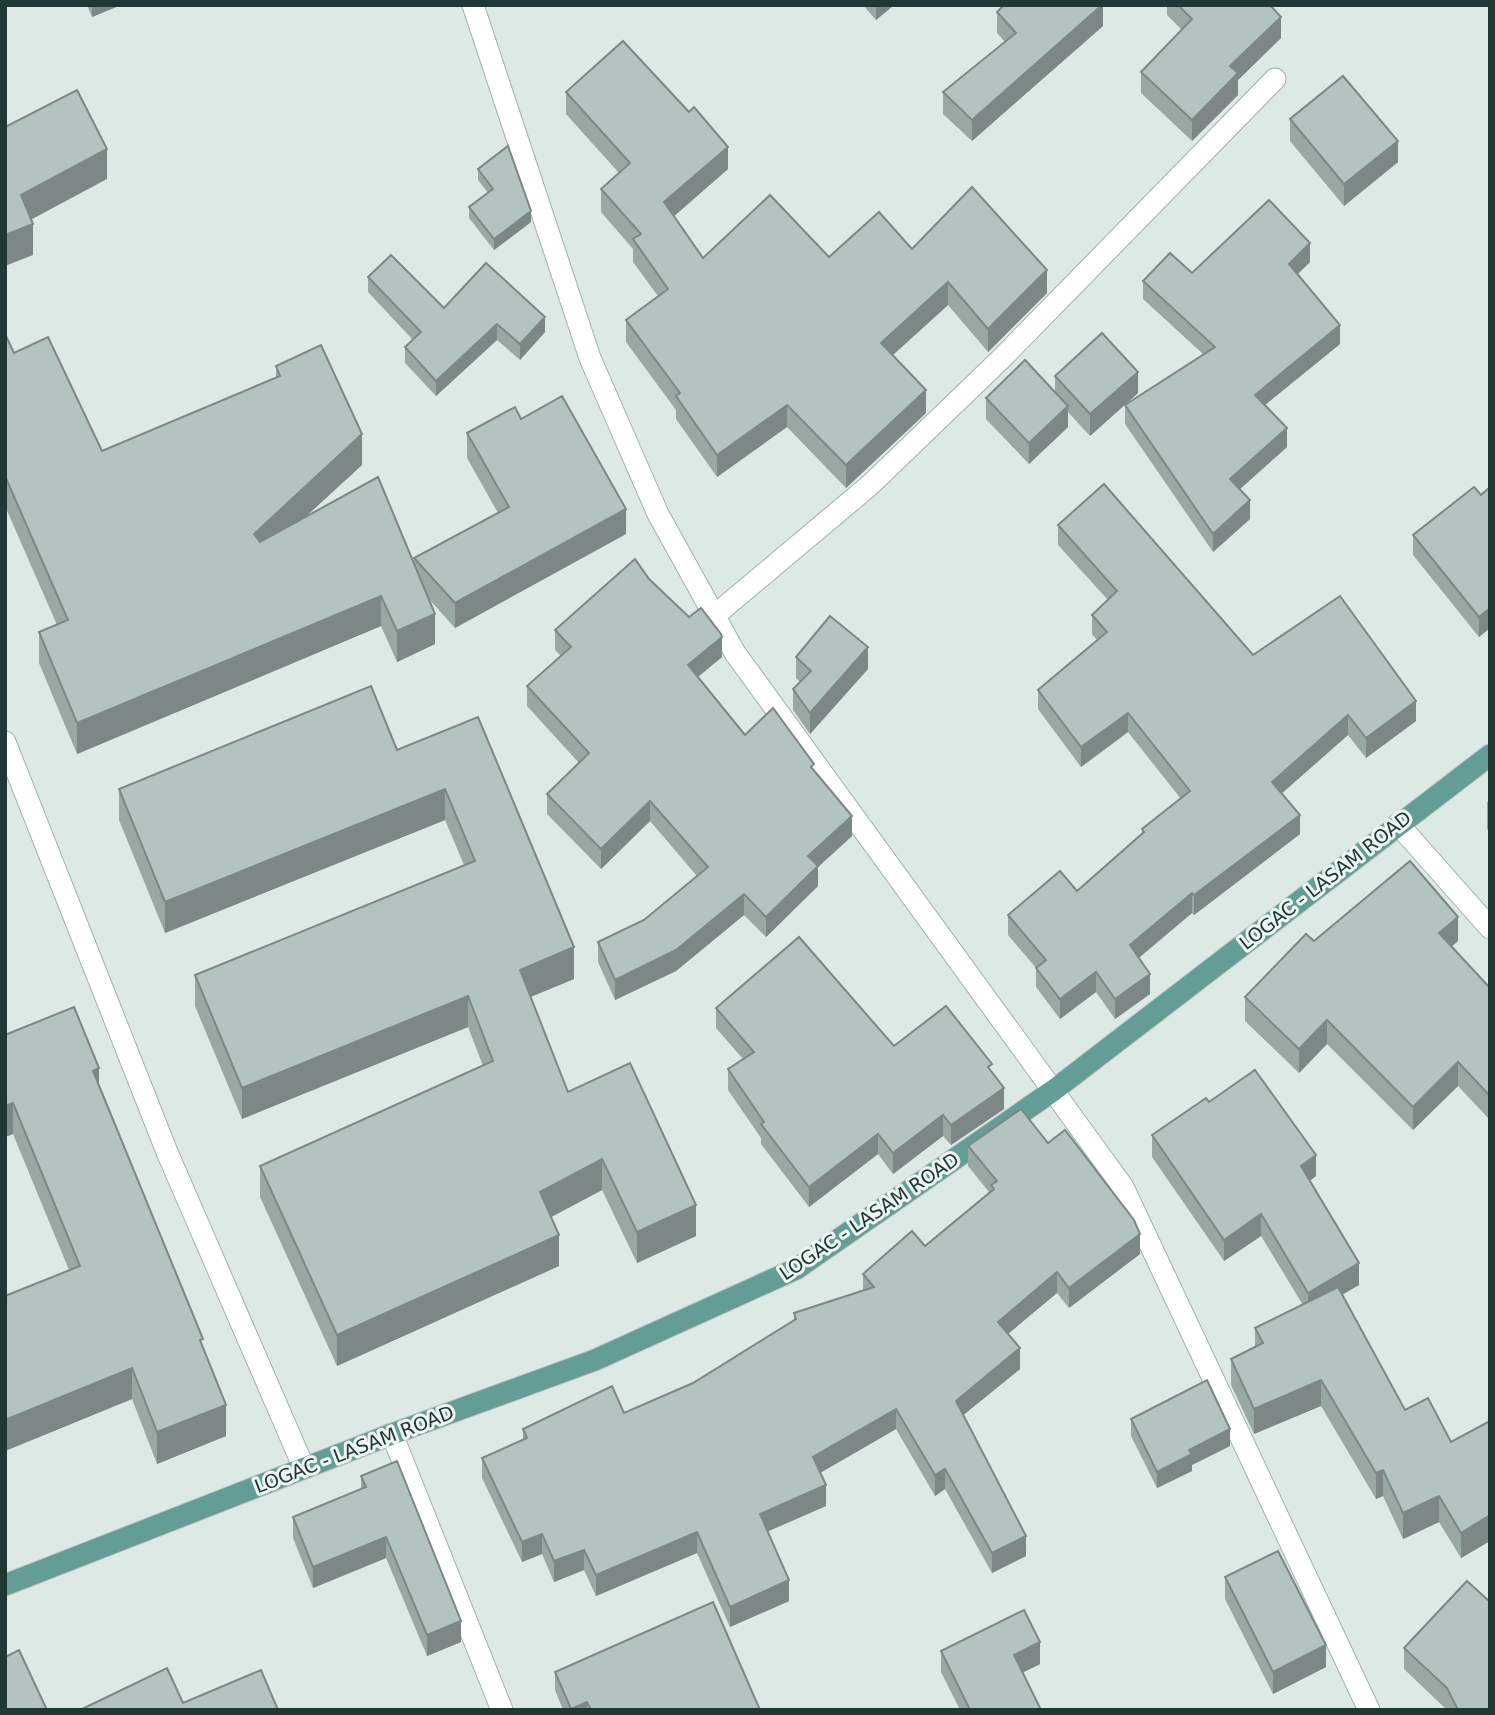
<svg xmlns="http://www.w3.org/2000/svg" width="1495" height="1715" font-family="'DejaVu Sans',sans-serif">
  <rect width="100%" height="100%" fill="#dde9e5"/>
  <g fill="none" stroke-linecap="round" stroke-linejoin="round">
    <g stroke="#a1b0ac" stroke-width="23">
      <g id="minor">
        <polyline points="473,5 590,358 658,514 735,653 1123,1187 1369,1710"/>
        <polyline points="714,616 870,485 1001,359 1275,79"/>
        <polyline points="5,742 167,1152 304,1468"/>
        <polyline points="1398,824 1490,928"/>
        <polyline points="392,1434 502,1710"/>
      </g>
    </g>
    <g stroke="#bcc3c2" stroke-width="23">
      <polyline id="major" points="5,1585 392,1434 595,1360 796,1269 1054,1090 1490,755"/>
    </g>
    <use href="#minor" stroke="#fff" stroke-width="21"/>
    <use href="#major" stroke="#649c96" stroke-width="21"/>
  </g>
  <g fill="#9aa8a4">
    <polygon points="87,5 121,5 92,17"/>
    <polygon points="863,5 894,5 876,20"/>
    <polygon points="1167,5 1270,5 1281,38 1238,80 1238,95 1192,141 1141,93 1141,72 1182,30 1167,15"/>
    <polygon points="997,12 1103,26 972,141 943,114 943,92 1005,42 997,33"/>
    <polygon points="566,92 728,169 674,216 703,258 829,257 912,249 1047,293 988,352 948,305 892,355 926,413 846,488 787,427 717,477 676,419 676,410 626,342 626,320 658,296 633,262 633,249 601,212 601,189 619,173 566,114"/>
    <polygon points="1290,119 1398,162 1344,206 1290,141"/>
    <polygon points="478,169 531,222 494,250 469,218 469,207 488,193 478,180"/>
    <polygon points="1310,262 1298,274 1340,344 1265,405 1287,447 1239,489 1250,519 1213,552 1125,424 1125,405 1203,354 1143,299 1143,281 1192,273"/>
    <polygon points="368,277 444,308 545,332 520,360 497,340 436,396 405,363 405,347 413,340 368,292"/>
    <polygon points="5,334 14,353 102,451 276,378 276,366 362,465 304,518 414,563 414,558 498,513 467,458 467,433 521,419 626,534 455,628 428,598 435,644 397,662 381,626 77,754 39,663 39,632 57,625 5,506"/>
    <polygon points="1055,376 1138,393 1090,436 1068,412 1068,427 1029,464 986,419 986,398 1055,392"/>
    <polygon points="1490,487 1490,628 1479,637 1413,555 1413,535 1481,495"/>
    <polygon points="1058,525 1253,655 1416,721 1366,758 1348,735 1282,793 1300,834 1194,915 1192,913 1139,958 1150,994 1115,1019 1096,992 1060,1019 1036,987 1036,968 1008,935 1008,915 1077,891 1142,833 1142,829 1181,799 1128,732 1081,767 1038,709 1038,690 1097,640 1092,634 1092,615 1108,600 1058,545"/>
    <polygon points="649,579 722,657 698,677 745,735 814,770 852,836 818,867 818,886 766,937 744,915 676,971 615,1000 598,962 598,942 644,920 697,876 650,821 601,869 547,814 547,794 579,763 527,706 527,686 561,656 555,650 555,630"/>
    <polygon points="796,657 868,669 810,734 793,710 793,689 800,682 796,678"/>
    <polygon points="478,717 574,979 531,997 568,1092 696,1236 637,1263 602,1190 551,1217 559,1266 337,1366 260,1197 260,1166 483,1066 468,1027 242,1119 195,1006 195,975 464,865 445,820 165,933 119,820 119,789 397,750"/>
    <polygon points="1490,800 1490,832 1487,829 1487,802"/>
    <polygon points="1314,941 1458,941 1451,947 1490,988 1490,1120 1458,1086 1413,1130 1327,1044 1299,1073 1245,1021 1245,997"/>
    <polygon points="716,1008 894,1046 992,1073 1004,1109 951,1145 943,1136 893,1174 878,1154 809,1207 761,1144 761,1138 728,1090 728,1069 743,1059 716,1028"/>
    <polygon points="5,1035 99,1086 203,1348 226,1436 157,1464 132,1399 5,1451 5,1296 69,1270 13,1134 5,1137"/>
    <polygon points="1209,1102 1316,1176 1310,1181 1359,1285 1342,1295 1405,1410 1451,1442 1490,1421 1490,1541 1461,1558 1439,1522 1403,1539 1383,1496 1376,1499 1321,1406 1254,1434 1231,1385 1231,1359 1255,1347 1255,1328 1303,1305 1261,1236 1224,1261 1152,1157 1152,1135"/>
    <polygon points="1048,1143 1140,1254 1069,1308 1057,1293 1008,1334 1020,1369 963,1415 1026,1556 992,1573 945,1489 935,1496 896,1429 820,1473 826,1506 767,1531 789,1601 730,1627 697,1553 596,1596 584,1570 554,1582 542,1554 522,1562 482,1478 482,1458 523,1440 523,1429 624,1413 693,1383 794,1320 794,1313 863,1291 863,1274 925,1246 989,1192 968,1166 968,1146"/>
    <polygon points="1131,1419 1230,1446 1192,1465 1192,1471 1157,1488 1131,1436"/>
    <polygon points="361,1476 461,1642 427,1656 386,1558 313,1588 293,1538 293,1517 361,1489"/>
    <polygon points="1225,1577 1326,1667 1273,1694 1225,1599"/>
    <polygon points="1404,1648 1490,1710 1447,1710 1404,1669"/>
    <polygon points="941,1651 1040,1664 1023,1672 1041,1710 960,1710 941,1672"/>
    <polygon points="555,1672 760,1710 563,1710 555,1690"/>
  </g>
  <g fill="#7d8886">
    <polygon points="92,5 121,5 92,17"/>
    <polygon points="876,5 894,5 876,20"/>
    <polygon points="1103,5 1103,26 972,141 972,120"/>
    <polygon points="1281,17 1281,38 1238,80 1238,95 1192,141 1192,120 1230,66"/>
    <polygon points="1398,141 1398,162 1344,206 1344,184"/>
    <polygon points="728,147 728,169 664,225 664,202"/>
    <polygon points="107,149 107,179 21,225 21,195"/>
    <polygon points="531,211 531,222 494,250 494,239"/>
    <polygon points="33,224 33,255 5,266 5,235"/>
    <polygon points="1310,243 1310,262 1289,282 1289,264"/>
    <polygon points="1047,270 1047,293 988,352 988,329"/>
    <polygon points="948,282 948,305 881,366 881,343"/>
    <polygon points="545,317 545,332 520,360 520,344"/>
    <polygon points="497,324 497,340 436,396 436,381"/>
    <polygon points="1340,325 1340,344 1255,413 1255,395"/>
    <polygon points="1138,372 1138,393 1090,436 1090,414"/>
    <polygon points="926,390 926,413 846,488 846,465"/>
    <polygon points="787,405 787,427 717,477 717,455"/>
    <polygon points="1068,406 1068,427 1029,464 1029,443"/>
    <polygon points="1287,428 1287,447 1230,498 1230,479"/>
    <polygon points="362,434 362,465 254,564 254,534"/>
    <polygon points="1250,500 1250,519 1213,552 1213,534"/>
    <polygon points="626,509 626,534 455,628 455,603"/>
    <polygon points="381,596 381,626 77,754 77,723"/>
    <polygon points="1490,608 1490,628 1479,637 1479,617"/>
    <polygon points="435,614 435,644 397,662 397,631"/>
    <polygon points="722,637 722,657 688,685 688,665"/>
    <polygon points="868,647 868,669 810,734 810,713"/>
    <polygon points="1416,701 1416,721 1366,758 1366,738"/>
    <polygon points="1128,713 1128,732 1081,767 1081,747"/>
    <polygon points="1348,715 1348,735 1272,802 1272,782"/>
    <polygon points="445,789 445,820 165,933 165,902"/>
    <polygon points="650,801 650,821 601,869 601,849"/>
    <polygon points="1300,815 1300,834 1194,915 1194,895"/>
    <polygon points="852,816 852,836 818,867 818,886 766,937 766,917 808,856"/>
    <polygon points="1192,893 1192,913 1130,965 1130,945"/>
    <polygon points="744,894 744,915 676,971 615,1000 615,980"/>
    <polygon points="1458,917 1458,941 1439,957 1439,933"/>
    <polygon points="574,947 574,979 520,1001 520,970"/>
    <polygon points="1096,972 1096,992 1060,1019 1060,999"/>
    <polygon points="1150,974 1150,994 1115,1019 1115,999"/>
    <polygon points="468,996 468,1027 242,1119 242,1088"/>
    <polygon points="1327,1020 1327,1044 1299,1073 1299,1049"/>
    <polygon points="1458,1062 1458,1086 1413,1130 1413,1107"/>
    <polygon points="99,1068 99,1099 93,1071"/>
    <polygon points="1004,1088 1004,1109 951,1145 951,1125"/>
    <polygon points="13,1103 13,1134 5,1137 5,1106"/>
    <polygon points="943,1115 943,1136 893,1174 893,1153"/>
    <polygon points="878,1134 878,1154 809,1207 809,1187"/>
    <polygon points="1316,1155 1316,1176 1301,1187 1301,1166"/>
    <polygon points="602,1159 602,1190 540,1223 540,1192"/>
    <polygon points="696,1205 696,1236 637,1263 637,1232"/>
    <polygon points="1261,1214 1261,1236 1224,1261 1224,1240"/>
    <polygon points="1140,1234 1140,1254 1069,1308 1069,1288"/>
    <polygon points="559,1235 559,1266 337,1366 337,1335"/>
    <polygon points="1359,1263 1359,1285 1308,1314 1308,1293"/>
    <polygon points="1057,1272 1057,1293 998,1342 998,1322"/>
    <polygon points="1020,1348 1020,1369 956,1421 956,1401"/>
    <polygon points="132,1368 132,1399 5,1451 5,1420"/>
    <polygon points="1321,1380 1321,1406 1254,1434 1254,1409"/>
    <polygon points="226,1405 226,1436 157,1464 157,1432"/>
    <polygon points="896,1409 896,1429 813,1477 813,1457"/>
    <polygon points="1230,1429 1230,1446 1192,1465 1192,1471 1157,1488 1157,1472 1189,1450"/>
    <polygon points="945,1469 945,1489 935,1496 935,1475"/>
    <polygon points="1383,1470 1383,1496 1376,1499 1376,1473"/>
    <polygon points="826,1485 826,1506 760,1535 760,1514"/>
    <polygon points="1439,1496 1439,1522 1403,1539 1403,1513"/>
    <polygon points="1490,1515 1490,1541 1461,1558 1461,1533"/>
    <polygon points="697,1532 697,1553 596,1596 596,1575"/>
    <polygon points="542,1534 542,1554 522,1562 522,1542"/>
    <polygon points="1026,1536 1026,1556 992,1573 992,1553"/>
    <polygon points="386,1537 386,1558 313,1588 313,1567"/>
    <polygon points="584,1550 584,1570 554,1582 554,1561"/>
    <polygon points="789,1580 789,1601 730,1627 730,1607"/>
    <polygon points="461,1621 461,1642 427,1656 427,1635"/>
    <polygon points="1040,1642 1040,1664 1014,1677 1014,1655"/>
    <polygon points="1326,1645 1326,1667 1273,1694 1273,1672"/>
    <polygon points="587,1702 587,1710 571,1710 571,1709"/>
  </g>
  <g fill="#b3c3bf" stroke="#7d8886" stroke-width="2">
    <polygon points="1004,5 1102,5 972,120 943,92 1016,33 997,12"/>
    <polygon points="1178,5 1270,5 1281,17 1230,66 1238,73 1192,120 1141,72 1192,19"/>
    <polygon points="623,41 689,112 694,107 728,147 664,202 703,258 770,195 829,257 879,212 912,249 972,187 1047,270 988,329 948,282 881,343 926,390 846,465 787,405 717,455 676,396 680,393 626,320 668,289 633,239 641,234 601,189 630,163 566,92"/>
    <polygon points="1343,76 1398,141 1344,184 1290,119"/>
    <polygon points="77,90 107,149 21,195 33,224 5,235 5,127"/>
    <polygon points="508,146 531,211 494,239 469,207 493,189 478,169"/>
    <polygon points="1269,200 1310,243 1289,264 1340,325 1255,395 1287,428 1230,479 1250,500 1213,534 1125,405 1215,347 1143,281 1170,253 1192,273"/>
    <polygon points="391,255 444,308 486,263 545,317 520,344 497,324 436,381 405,347 421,332 368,277"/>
    <polygon points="1102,333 1138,372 1090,414 1055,376"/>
    <polygon points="5,334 14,353 48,337 102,451 280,376 276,366 321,345 362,434 254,534 260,542 378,477 435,614 397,631 381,596 77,723 39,632 68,620 5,476"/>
    <polygon points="1025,360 1068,406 1029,443 986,398"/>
    <polygon points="562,396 626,509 455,603 414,558 509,507 467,433 515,407 521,419"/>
    <polygon points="1104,484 1253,655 1340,596 1416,701 1366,738 1348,715 1272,782 1300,815 1194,895 1192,893 1130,945 1150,974 1115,999 1096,972 1060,999 1036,968 1046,960 1008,915 1060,871 1077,891 1144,832 1142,829 1190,791 1128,713 1081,747 1038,690 1107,632 1092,615 1117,591 1058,525"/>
    <polygon points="1474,487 1481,495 1490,487 1490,608 1479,617 1413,535"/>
    <polygon points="635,559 649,579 689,617 701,608 721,634 722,637 688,665 745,735 773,708 814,764 811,767 852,816 808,856 818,866 766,917 744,894 676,950 615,980 598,942 644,920 708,867 650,801 601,849 547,794 589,753 527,686 571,647 555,630"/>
    <polygon points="830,616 868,647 810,713 793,689 811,671 796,657"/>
    <polygon points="371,686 397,750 478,717 574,947 520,970 568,1092 630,1063 696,1205 637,1232 602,1159 540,1192 559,1235 337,1335 260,1166 493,1061 468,996 242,1088 195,975 475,861 445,789 165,902 119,789"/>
    <polygon points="1410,861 1458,917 1439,933 1490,988 1490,1096 1458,1062 1413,1107 1327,1020 1299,1049 1245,997 1306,934 1314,941"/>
    <polygon points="799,937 894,1046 946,1006 992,1064 988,1067 1004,1088 951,1125 943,1115 893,1153 878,1134 809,1187 761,1124 764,1122 728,1069 754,1052 716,1008"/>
    <polygon points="74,1007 99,1068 93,1071 203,1339 200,1340 226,1405 157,1432 132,1368 5,1420 5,1296 80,1266 13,1103 5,1106 5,1035"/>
    <polygon points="1255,1070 1316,1155 1301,1166 1359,1263 1308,1293 1261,1214 1224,1240 1152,1135 1206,1098 1209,1102"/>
    <polygon points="1021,1109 1048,1143 1065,1130 1134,1220 1140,1234 1069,1288 1057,1272 998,1322 1020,1348 956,1401 1026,1536 992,1553 945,1469 935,1475 896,1409 813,1457 826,1485 760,1514 789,1580 730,1607 697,1532 596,1575 584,1550 554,1561 542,1534 522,1542 482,1458 527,1438 523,1429 612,1386 624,1413 693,1383 796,1319 794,1313 874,1287 863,1274 912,1231 925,1246 994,1189 991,1185 997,1181 968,1146"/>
    <polygon points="1338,1287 1405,1410 1428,1398 1451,1442 1490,1421 1490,1515 1461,1533 1439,1496 1403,1513 1383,1470 1376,1473 1321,1380 1254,1409 1231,1359 1263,1343 1255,1328"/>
    <polygon points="1207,1380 1230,1429 1189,1450 1192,1454 1157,1472 1131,1419"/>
    <polygon points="397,1461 461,1621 427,1635 386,1537 313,1567 293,1517 366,1487 361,1476"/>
    <polygon points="1278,1551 1326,1645 1273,1672 1225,1577"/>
    <polygon points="1467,1581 1490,1602 1490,1710 1458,1710 1447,1688 1404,1648"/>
    <polygon points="713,1602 760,1710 591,1710 587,1702 571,1709 555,1672"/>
    <polygon points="1024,1610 1040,1642 1014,1655 1041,1710 970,1710 941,1651"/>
    <polygon points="19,1650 47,1710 5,1710 5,1657"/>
    <polygon points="167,1668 183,1703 261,1670 278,1710 80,1710"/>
  </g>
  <g text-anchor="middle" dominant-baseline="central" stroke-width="6" stroke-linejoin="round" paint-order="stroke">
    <g font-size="19" fill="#203734" stroke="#edf6f3">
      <text transform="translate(1325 880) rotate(-38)">LOGAC - LASAM ROAD</text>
      <text transform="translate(869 1216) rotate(-34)">LOGAC - LASAM ROAD</text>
      <text transform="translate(354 1449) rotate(-21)">LOGAC - LASAM ROAD</text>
    </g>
  </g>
  <rect width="1495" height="1715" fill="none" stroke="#203734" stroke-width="14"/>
</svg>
